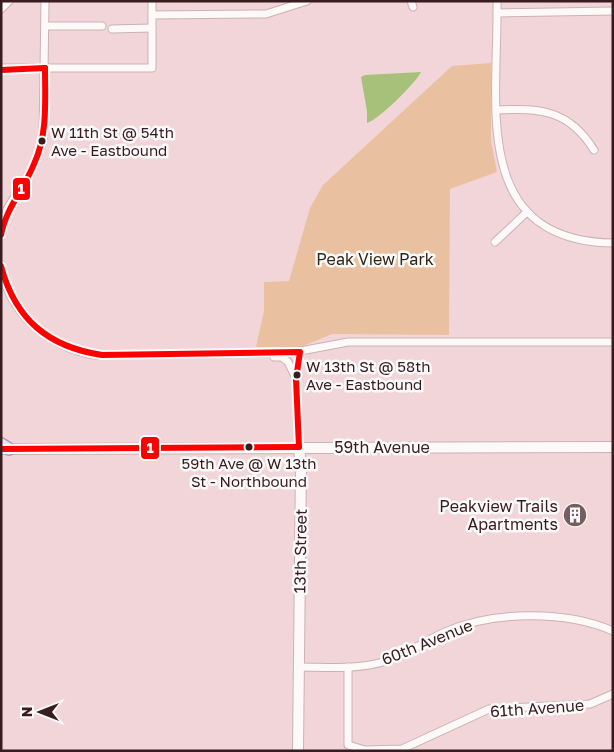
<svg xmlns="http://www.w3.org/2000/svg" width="614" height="752" font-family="'Golos Text',sans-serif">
  <rect width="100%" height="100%" fill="#f1d5d8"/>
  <polygon fill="#eac1a0" points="491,63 491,141 497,172 450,189 449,335 332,334 301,347 256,347 264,311 264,282 289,281 310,208 323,185 452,66"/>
  <path fill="#a8c17a" d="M421,72c-6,12 -43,48 -54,51v-12l-6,-34 4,-2z"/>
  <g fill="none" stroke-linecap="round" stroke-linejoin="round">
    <g stroke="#ccb2b5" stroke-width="9">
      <g id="street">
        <polyline points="411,1 413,7"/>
        <path d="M497,1c2,99 -29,240 116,242"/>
        <polyline points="1,9 9,1"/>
        <polyline points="497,13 613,11"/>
        <polyline points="152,15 266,14 307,1"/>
        <polyline points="46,26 102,26"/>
        <polyline points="112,29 152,28"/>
        <polyline points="1,68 152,68 152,1"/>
        <path d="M497,110c44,-2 72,0 97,40"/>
        <polyline points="1,236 7,209 34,166 43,140 45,1"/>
        <polyline points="495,242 527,212"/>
        <path d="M1,265c7,48 47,82 93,90l196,-2 58,-11h265"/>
        <polyline points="274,357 282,357 288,362 295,376"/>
        <polyline points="299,447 296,379 300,352"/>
        <path d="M299,667c28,0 60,3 87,-6 21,-7 39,-20 59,-29 48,-21 120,-22 168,-1"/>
        <polyline points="348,667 348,745 365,750 402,749 489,709 590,704 613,694"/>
      </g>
    </g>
    <g stroke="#ccb2b5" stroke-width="12">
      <g id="secondary">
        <polyline points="2,449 613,447"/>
        <polyline points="298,751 301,466 299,447"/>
      </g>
    </g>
    <g stroke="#b19aa9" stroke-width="14">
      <polyline id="primary" points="1,444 9,449"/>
    </g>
    <use href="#street" stroke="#fdf9f9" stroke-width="7"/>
    <use href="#secondary" stroke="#fdf9f9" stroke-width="10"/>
    <use href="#primary" stroke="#ece3ec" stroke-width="11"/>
    <g stroke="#fafafa" stroke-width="10">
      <g id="bus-1">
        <polyline points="1,70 45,68"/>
        <path d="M1,235c5,-27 23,-46 33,-71 14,-30 11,-64 11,-96"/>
        <path d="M1,266c14,53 47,81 101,89l198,-3 -4,27 3,68"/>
        <polyline points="1,449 299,447"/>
      </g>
    </g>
    <use href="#bus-1" stroke="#f00" stroke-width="6"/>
  </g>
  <defs>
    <g id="building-disc" transform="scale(1.25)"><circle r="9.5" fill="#795c60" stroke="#fafafa"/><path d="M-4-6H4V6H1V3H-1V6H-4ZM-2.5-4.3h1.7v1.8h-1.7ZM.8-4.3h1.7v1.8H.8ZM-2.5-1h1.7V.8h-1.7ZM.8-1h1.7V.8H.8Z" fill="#fff"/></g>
  </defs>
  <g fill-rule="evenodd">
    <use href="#building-disc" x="575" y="515"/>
  </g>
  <g fill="#391b20" stroke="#fafafa" stroke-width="2">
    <circle cx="42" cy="141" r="4.5"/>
    <circle cx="297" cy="375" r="4.5"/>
    <circle cx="249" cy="447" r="4.5"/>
  </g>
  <g text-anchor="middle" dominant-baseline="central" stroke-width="5" stroke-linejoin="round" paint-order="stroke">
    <g font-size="15" fill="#391b20" stroke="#fafafa" text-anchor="start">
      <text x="51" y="132">W 11th St @ 54th<tspan x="51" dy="18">Ave - Eastbound</tspan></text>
      <text x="306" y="366">W 13th St @ 58th<tspan x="306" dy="18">Ave - Eastbound</tspan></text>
      <text x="249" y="463" text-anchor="middle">59th Ave @ W 13th<tspan x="249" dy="18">St - Northbound</tspan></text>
    </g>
    <g font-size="16" fill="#342616" stroke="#fafafa">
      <text x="375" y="259">Peak View Park</text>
    </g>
    <g font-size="16" fill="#391b20" stroke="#fafafa">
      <text x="382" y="447">59th Avenue</text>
      <text transform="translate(300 551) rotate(-89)">13th Street</text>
      <text transform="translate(427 642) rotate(-22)">60th Avenue</text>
      <text transform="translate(537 708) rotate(-4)">61th Avenue</text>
    </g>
    <g font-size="16" fill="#391b20" stroke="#fafafa" text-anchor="end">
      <text x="558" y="506">Peakview Trails<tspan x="558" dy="18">Apartments</tspan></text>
    </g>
  </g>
  <g stroke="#fafafa" stroke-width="2">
    <rect x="12" y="177" width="19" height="24" rx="5" fill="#f00"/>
    <rect x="140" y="436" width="20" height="24" rx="5" fill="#f00"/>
  </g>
  <g font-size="14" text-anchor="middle" font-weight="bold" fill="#fff">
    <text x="21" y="194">1</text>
    <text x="150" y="453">1</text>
  </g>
  <rect width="614" height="752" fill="none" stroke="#391b20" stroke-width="5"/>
  <g transform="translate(40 712) rotate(270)" stroke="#fafafa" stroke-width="4" paint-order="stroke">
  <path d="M0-4L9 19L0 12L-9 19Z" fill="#391b20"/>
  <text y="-8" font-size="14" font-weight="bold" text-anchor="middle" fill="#391b20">N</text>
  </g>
</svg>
